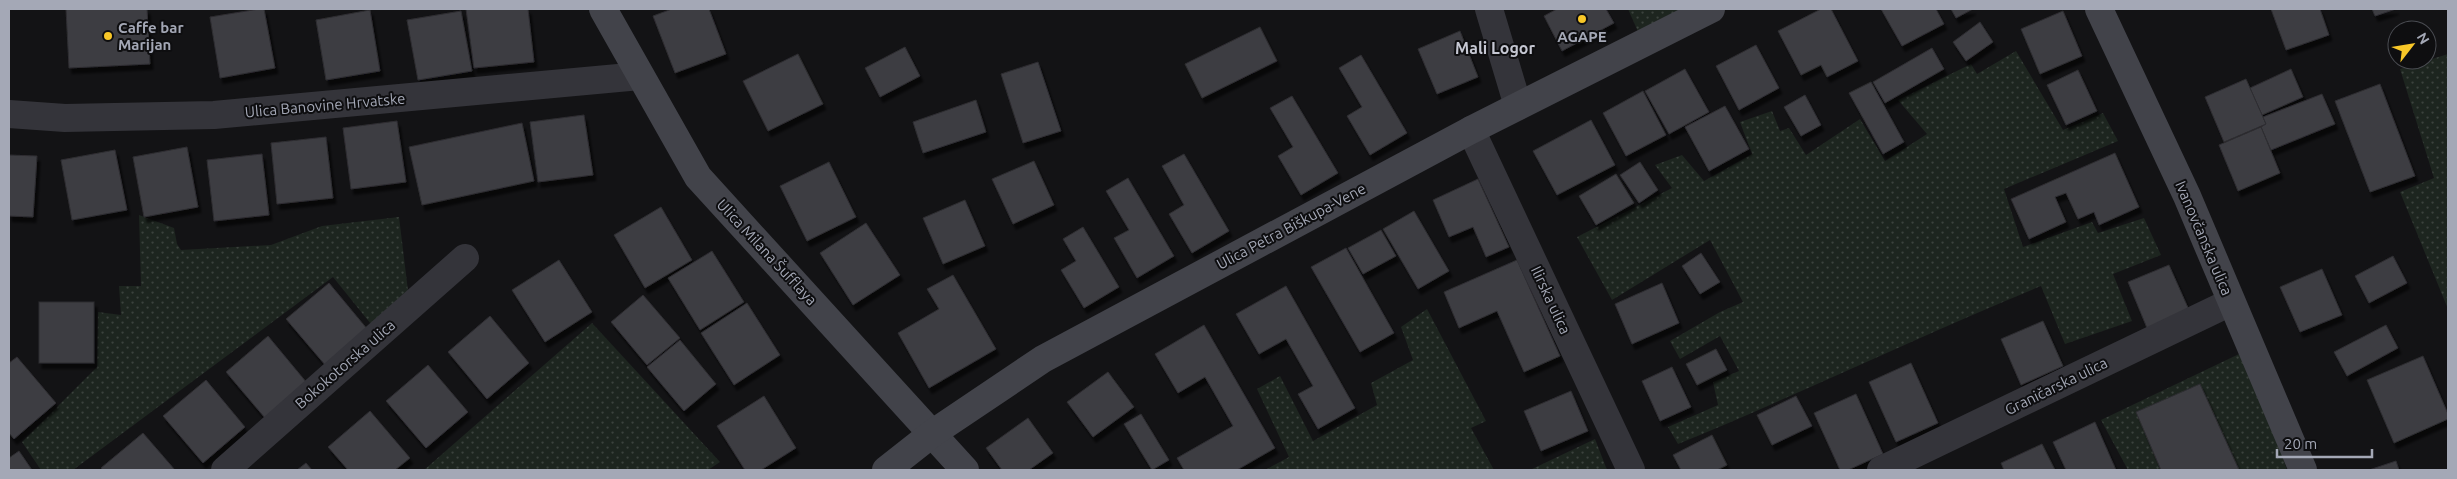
<svg xmlns="http://www.w3.org/2000/svg" width="2457" height="479" font-family="Ubuntu,sans-serif">
  <defs>
    <pattern id="grass-dots" width="8" height="8" patternUnits="userSpaceOnUse" patternTransform="scale(1.25)"><rect width="8" height="8" fill="#1d251f"/><path d="M2 2h.1M6 6h.1" fill="none" stroke="#3b423d" stroke-width="1.8" stroke-linecap="round"/></pattern>
    <filter id="shadow"><feDropShadow dx="3" dy="5.5" stdDeviation="1" flood-color="#0009"/></filter>
  </defs>
  <rect width="100%" height="100%" fill="#131315"/>
  <g fill="url(#grass-dots)">
    <polygon points="1628,9 1711,9 1643,43"/>
    <path d="M2016,51l47,79 40,-17 15,28 -114,48 19,58 69,-25 6,11 46,-15 17,37 -48,19 19,47 -67,23 -24,-58c-122,50 -241,108 -363,158l-10,-17 50,-22 -5,-23 26,-11 -19,-35 -40,23 -10,-18 50,-29 23,-10 -33,-62 -98,60 -35,-63 95,-49 -17,-23 27,-10 22,26 48,-27 -12,-32 32,-11 8,20 9,-3 17,27 54,-36 25,42 42,-27 -29,-34 73,-36 6,10z"/>
    <polygon points="2448,54 2448,309 2400,192 2434,178 2400,69"/>
    <polygon points="139,215 174,228 177,244 181,250 271,245 322,226 399,217 410,307 379,334 333,277 73,470 41,470 22,442 97,367 98,312 121,315 119,286 141,286"/>
    <polygon points="1427,309 1486,421 1471,428 1494,470 1265,470 1289,457 1257,389 1280,376 1313,441 1377,405 1371,383 1413,360 1401,327"/>
    <polygon points="592,323 720,462 708,470 424,470"/>
    <polygon points="2239,354 2271,423 2287,470 2128,470 2101,420"/>
    <polygon points="1595,439 1607,470 1530,470"/>
  </g>
  <g fill="#3d3d42" stroke="#2e2d31" filter="url(#shadow)">
    <polygon points="66,9 147,9 150,64 69,68"/>
    <polygon points="259,9 264,9 275,68 220,78 210,17"/>
    <polygon points="466,9 528,9 534,62 474,68"/>
    <polygon points="672,9 709,9 726,54 675,73 653,16"/>
    <polygon points="1557,9 1606,9 1614,23 1562,51 1544,16"/>
    <polygon points="1821,9 1831,9 1858,61 1827,77 1821,65 1801,75 1778,31"/>
    <polygon points="1881,9 1936,9 1944,24 1902,46"/>
    <polygon points="1951,9 1973,9 1956,18"/>
    <polygon points="2271,9 2320,9 2329,35 2286,50"/>
    <polygon points="2372,9 2396,9 2375,16"/>
    <polygon points="370,10 380,71 326,80 316,20"/>
    <polygon points="461,11 472,71 418,80 407,20"/>
    <polygon points="2063,11 2082,56 2040,74 2021,29"/>
    <polygon points="1980,22 1993,42 1966,61 1953,42"/>
    <polygon points="1260,27 1277,61 1202,98 1185,64"/>
    <polygon points="1460,31 1478,77 1437,94 1418,49"/>
    <polygon points="1756,45 1779,88 1739,110 1716,66"/>
    <polygon points="905,47 920,76 880,97 865,68"/>
    <polygon points="1932,48 1944,69 1885,103 1873,82"/>
    <polygon points="798,54 823,104 768,131 743,81"/>
    <polygon points="1361,55 1407,133 1370,155 1347,116 1362,107 1339,68"/>
    <polygon points="1038,62 1061,131 1023,143 1001,74"/>
    <polygon points="1685,69 1709,112 1669,134 1645,91"/>
    <polygon points="2291,69 2303,97 2262,115 2250,88"/>
    <polygon points="2078,70 2097,111 2066,125 2047,85"/>
    <polygon points="2246,79 2266,124 2224,142 2205,97"/>
    <polygon points="1871,82 1904,142 1883,154 1849,93"/>
    <polygon points="2380,84 2415,176 2370,192 2335,101"/>
    <polygon points="1643,91 1666,135 1626,156 1603,113"/>
    <polygon points="2322,94 2335,124 2271,150 2261,127 2266,124 2263,117"/>
    <polygon points="1805,95 1821,125 1801,136 1784,107"/>
    <polygon points="1292,96 1338,173 1301,195 1278,156 1293,147 1270,108"/>
    <polygon points="976,100 986,132 923,153 913,122"/>
    <polygon points="1725,106 1749,149 1709,171 1685,127"/>
    <polygon points="584,115 593,175 538,182 530,122"/>
    <polygon points="1591,120 1615,165 1557,195 1533,151"/>
    <polygon points="397,121 406,182 351,189 343,128"/>
    <polygon points="522,123 534,181 422,205 409,147"/>
    <polygon points="2261,127 2280,173 2238,191 2219,145"/>
    <polygon points="326,137 333,198 277,204 271,143"/>
    <polygon points="187,147 198,207 144,217 133,157"/>
    <polygon points="115,150 127,210 72,220 61,160"/>
    <polygon points="2115,153 2139,207 2099,225 2094,212 2078,219 2066,193 2055,197 2066,222 2029,239 2011,199"/>
    <polygon points="262,154 269,215 214,221 207,160"/>
    <polygon points="1184,154 1229,231 1192,253 1169,214 1184,205 1162,166"/>
    <polygon points="9,155 37,156 33,217 9,216"/>
    <polygon points="1034,161 1054,205 1013,224 992,179"/>
    <polygon points="829,162 856,217 807,241 780,186"/>
    <polygon points="1640,162 1658,190 1639,203 1620,175"/>
    <polygon points="1616,174 1634,203 1596,225 1579,196"/>
    <polygon points="1128,178 1174,256 1137,278 1114,238 1129,230 1106,191"/>
    <polygon points="1478,179 1509,247 1486,257 1473,227 1449,237 1433,200"/>
    <polygon points="965,200 985,246 943,264 923,218"/>
    <polygon points="661,207 692,260 645,288 614,235"/>
    <polygon points="1414,211 1449,271 1418,289 1383,229"/>
    <polygon points="866,223 900,275 853,305 820,253"/>
    <polygon points="1083,227 1119,287 1084,308 1061,270 1076,261 1063,239"/>
    <polygon points="1381,230 1396,256 1363,274 1348,248"/>
    <polygon points="1346,248 1394,333 1360,352 1311,267"/>
    <polygon points="712,251 744,302 700,330 668,278"/>
    <polygon points="1701,253 1720,282 1700,294 1682,266"/>
    <polygon points="2393,256 2407,283 2369,303 2355,276"/>
    <polygon points="559,260 592,312 545,342 512,290"/>
    <polygon points="1517,260 1560,356 1524,372 1497,311 1459,328 1444,292"/>
    <polygon points="2169,265 2189,310 2147,328 2128,282"/>
    <polygon points="2322,269 2342,315 2300,332 2280,287"/>
    <polygon points="953,275 996,349 929,388 898,333 939,309 927,289"/>
    <polygon points="329,283 368,330 326,366 286,319"/>
    <polygon points="1662,283 1679,323 1632,344 1615,304"/>
    <polygon points="1286,286 1355,408 1318,429 1298,394 1313,386 1286,339 1259,354 1236,314"/>
    <polygon points="643,295 680,338 647,365 611,322"/>
    <rect x="39" y="302" width="55" height="61"/>
    <polygon points="747,303 780,355 734,385 701,333"/>
    <polygon points="490,316 529,363 487,399 448,352"/>
    <polygon points="2043,321 2063,366 2021,385 2001,339"/>
    <polygon points="1204,325 1275,448 1237,470 1184,470 1177,458 1233,426 1205,377 1178,393 1155,354"/>
    <polygon points="2386,325 2398,348 2347,376 2334,352"/>
    <polygon points="268,336 307,383 265,418 226,372"/>
    <polygon points="680,340 716,384 684,411 647,367"/>
    <polygon points="1716,349 1727,370 1697,385 1686,364"/>
    <polygon points="2423,356 2448,414 2448,419 2394,443 2367,380"/>
    <polygon points="17,357 56,403 14,439 9,433 9,363"/>
    <polygon points="1911,363 1938,423 1896,442 1869,382"/>
    <polygon points="428,365 468,412 426,448 386,401"/>
    <polygon points="1672,367 1691,407 1660,421 1642,381"/>
    <polygon points="1108,372 1134,407 1093,437 1067,402"/>
    <polygon points="206,380 245,427 203,463 163,416"/>
    <polygon points="2200,384 2239,470 2161,470 2136,412"/>
    <polygon points="1571,391 1588,431 1541,451 1524,411"/>
    <polygon points="1856,394 1883,454 1848,470 1840,470 1814,413"/>
    <polygon points="764,396 796,448 761,470 745,470 717,426"/>
    <polygon points="1796,396 1812,426 1772,445 1757,415"/>
    <polygon points="370,411 410,458 395,470 348,470 328,447"/>
    <polygon points="1141,414 1169,460 1152,470 1124,424"/>
    <polygon points="1028,418 1053,453 1029,470 1002,470 986,448"/>
    <polygon points="2095,422 2116,470 2066,470 2053,442"/>
    <polygon points="143,433 175,470 103,470 101,468"/>
    <polygon points="1712,435 1727,465 1717,470 1681,470 1673,455"/>
    <polygon points="2042,444 2055,470 2004,470 2001,463"/>
    <polygon points="19,451 32,470 9,470 9,458"/>
    <polygon points="2396,461 2399,470 2369,470"/>
    <polygon points="306,463 312,470 297,470"/>
  </g>
  <g fill="none" stroke-linecap="round" stroke-linejoin="round">
    <g stroke="#34343a" stroke-width="28">
      <polyline points="1489,9 1518,106"/>
      <polyline points="9,114 65,118 214,115 640,76"/>
      <polyline points="1471,130 1631,470"/>
      <polyline points="225,470 465,258"/>
      <polyline points="1881,470 2231,302"/>
    </g>
    <g stroke="#42434a" stroke-width="28">
      <polyline points="603,9 698,177 965,470"/>
      <polyline points="2099,9 2187,196 2303,470"/>
      <polyline points="886,470 933,433 1043,359 1471,130 1711,9"/>
    </g>
  </g>
  <g fill="#f8c728" stroke="#0e0e10" stroke-width="2">
    <circle cx="1582" cy="19" r="5"/>
    <circle cx="108" cy="36" r="5"/>
  </g>
  <g text-anchor="middle" dominant-baseline="central" stroke-width="4" stroke-linejoin="round" paint-order="stroke">
    <g font-size="15" font-weight="bold" fill="#a4a8b6" stroke="#0e0e10" text-anchor="start">
      <text x="118" y="27">Caffe bar<tspan x="118" dy="17">Marijan</tspan></text>
      <text x="1582" y="36" text-anchor="middle">AGAPE</text>
    </g>
    <g font-size="15" fill="#a4a8b6" stroke="#0e0e10">
      <text transform="translate(325 105) rotate(-5)">Ulica Banovine Hrvatske</text>
      <text transform="translate(1291 226) rotate(-28)">Ulica Petra Biškupa-Vene</text>
      <text transform="translate(2204 238) rotate(67)">Ivanovčanska ulica</text>
      <text transform="translate(767 252) rotate(47)">Ulica Milana Šufflaya</text>
      <text transform="translate(1551 300) rotate(65)">Ilirska ulica</text>
      <text transform="translate(345 364) rotate(-41)">Bokokotorska ulica</text>
      <text transform="translate(2056 386) rotate(-26)">Graničarska ulica</text>
    </g>
    <g font-size="16" font-weight="bold" fill="#c5c7d2" stroke="#0e0e10">
      <text x="1495" y="48">Mali Logor</text>
    </g>
  </g>
  <rect width="2457" height="479" fill="none" stroke="#a4a8b6" stroke-width="20"/>
  <g transform="translate(2412 45) rotate(59)"><circle r="24" fill="#0e0e10" stroke="#4a4c52"/>
  <path d="M0-4L9 19L0 12L-9 19Z" fill="#f8c728"/>
  <text y="-8" font-size="14" font-weight="bold" text-anchor="middle" fill="#a4a8b6">N</text>
  </g>
  <path d="M2277 449v8h95v-8" fill="none" stroke="#a4a8b6" stroke-width="2.5"/>
  <text x="2284" y="449" font-size="15" fill="#a4a8b6" stroke="#0e0e10" stroke-width="4" paint-order="stroke">20 m</text>
</svg>
